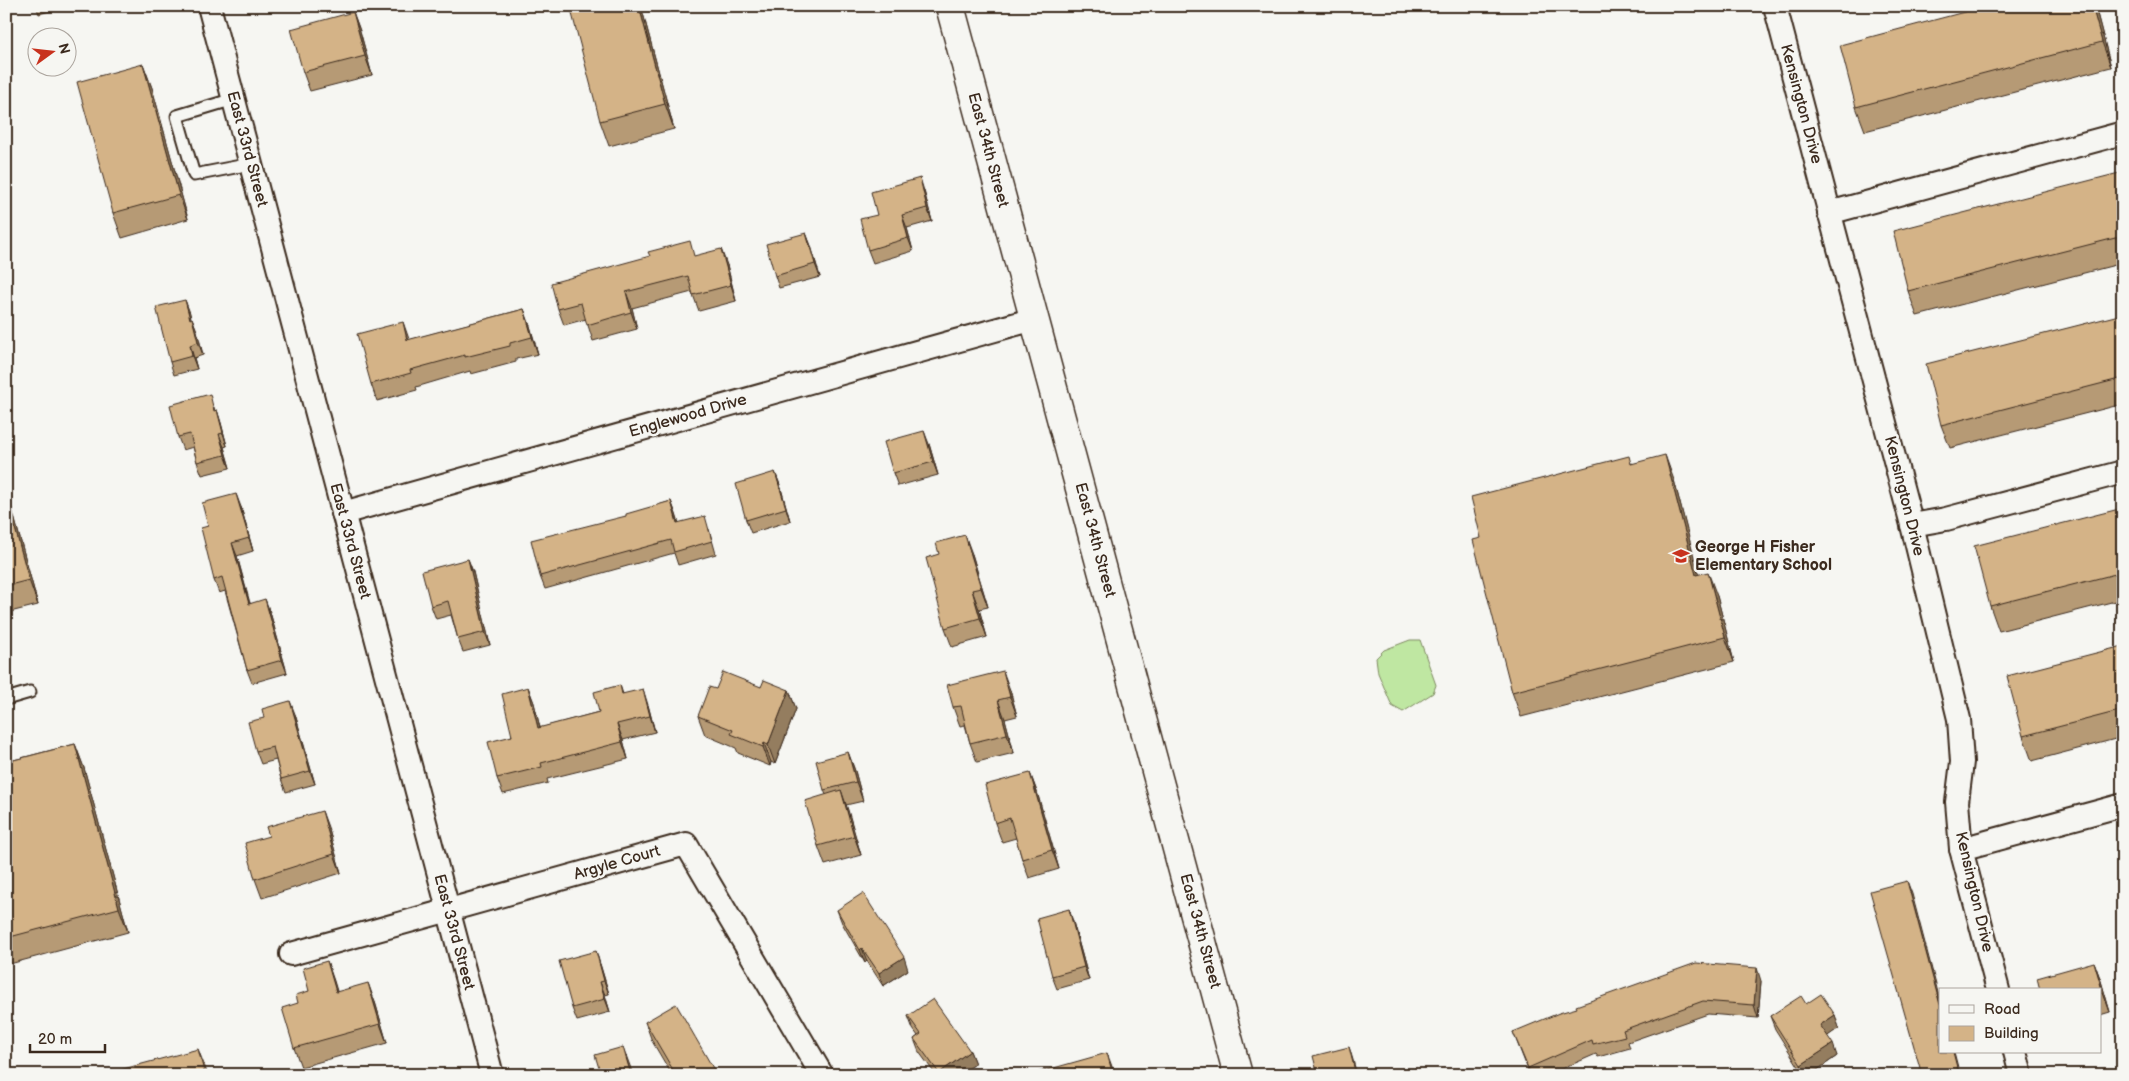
<svg xmlns="http://www.w3.org/2000/svg" width="2129" height="1081" font-family="'Balsamiq Sans',sans-serif">
  <rect width="100%" height="100%" fill="#f6f6f2"/>
  <filter id="ink" filterUnits="userSpaceOnUse"><feTurbulence type="fractalNoise" baseFrequency=".02" numOctaves="2"/><feDisplacementMap in="SourceGraphic" scale="10" xChannelSelector="R" yChannelSelector="G"/><feConvolveMatrix kernelMatrix="1 2 1 2 8 2 1 2 1" color-interpolation-filters="sRGB"/></filter>
  <g filter="url(#ink)">
    <polygon fill="#bfe7a2" stroke="#7d8860" points="1410,640 1420,640 1436,685 1433,693 1403,712 1392,706 1378,673 1376,658 1384,650"/>
    <g fill="none" stroke-linecap="round" stroke-linejoin="round">
      <g stroke="#3b2a1e" stroke-width="15">
        <g id="lane">
          <polyline points="234,99 177,116 194,175 251,164"/>
          <polyline points="6,699 30,692"/>
        </g>
      </g>
      <g stroke="#3b2a1e" stroke-width="26">
        <g id="street">
          <polyline points="209,6 492,1075"/>
          <polyline points="1775,6 1912,525 1959,719 1962,762 1957,802 1961,849 1998,990"/>
          <polyline points="1829,213 2123,133"/>
          <polyline points="343,513 1034,319"/>
          <polyline points="1912,525 1946,519 2123,472"/>
          <polyline points="1961,849 2123,805"/>
          <polyline points="291,954 686,844 822,1075"/>
          <polyline points="2015,1052 2021,1075"/>
        </g>
      </g>
      <g stroke="#3b2a1e" stroke-width="31">
        <polyline id="secondary" points="950,6 1238,1075"/>
      </g>
      <use href="#lane" stroke="#f6f6f2" stroke-width="11"/>
      <use href="#street" stroke="#f6f6f2" stroke-width="22"/>
      <use href="#secondary" stroke="#f6f6f2" stroke-width="28"/>
    </g>
    <g fill="#b69a74" stroke="#3b2a1e">
      <polygon points="36,6 67,6 39,14"/>
      <polygon points="641,6 674,129 609,146 600,121"/>
      <polygon points="2095,6 2111,67 1865,131 1856,107"/>
      <polygon points="353,12 360,31 372,75 310,91 303,72"/>
      <polygon points="143,64 152,88 188,219 122,238 113,213"/>
      <polygon points="2123,172 2123,263 1917,316 1908,291"/>
      <polygon points="924,191 932,221 907,228 913,251 873,263 868,250 877,215"/>
      <polygon points="806,233 811,246 820,277 779,288 775,276"/>
      <polygon points="696,256 727,265 736,301 699,311 692,292 632,308 637,329 593,341 586,319 564,325 558,309"/>
      <polygon points="185,300 191,319 192,318 197,331 203,355 194,358 197,369 174,375 170,362"/>
      <polygon points="524,309 530,326 538,354 516,359 516,362 471,374 470,371 416,387 417,390 377,401 371,384 409,340"/>
      <polygon points="2123,314 2123,404 1950,448 1941,425"/>
      <polygon points="214,407 215,411 217,410 221,423 227,446 224,447 230,468 202,475 197,462 193,447 183,450 178,437"/>
      <polygon points="929,444 938,475 898,486 893,473"/>
      <polygon points="1632,463 1674,480 1698,574 1717,596 1734,662 1521,717 1512,692 1481,538"/>
      <polygon points="775,472 780,485 790,521 751,533 746,520"/>
      <polygon points="6,487 38,605 6,613"/>
      <polygon points="671,501 679,523 709,529 716,554 678,565 674,553 545,589 540,576 626,516"/>
      <polygon points="241,507 253,551 237,556 250,603 270,612 287,673 252,683 247,670 225,591 219,593 214,580"/>
      <polygon points="2123,508 2123,599 1999,631 1990,606"/>
      <polygon points="972,554 988,607 979,609 987,637 952,647 945,628"/>
      <polygon points="468,559 473,572 490,645 463,652 458,639 451,615 436,619 431,606"/>
      <polygon points="2123,646 2123,737 2032,761 2023,736"/>
      <polygon points="620,685 623,694 648,705 655,732 623,740 628,759 547,779 548,783 503,794 497,778 528,687 534,703 540,728 599,712"/>
      <polygon points="761,687 789,690 796,709 775,764 771,762 770,766 738,753 736,748 705,735 698,716 716,689"/>
      <polygon points="1010,690 1017,716 1005,719 1014,753 977,762 970,743 965,725 960,726 953,707"/>
      <polygon points="295,714 315,784 286,792 281,779 276,760 261,764 256,751"/>
      <polygon points="75,744 84,768 128,932 6,965 6,762"/>
      <polygon points="848,752 855,771 863,801 846,805 861,855 825,865 818,846 826,795 824,790"/>
      <polygon points="1030,773 1037,792 1059,869 1029,878 1022,859 1016,838 1002,842 995,823"/>
      <polygon points="329,830 341,873 262,898 255,879 269,836"/>
      <polygon points="1069,909 1073,922 1089,980 1057,989 1052,976"/>
      <polygon points="837,910 908,970 883,986 867,961 865,963 842,923"/>
      <polygon points="327,961 337,992 375,1002 387,1043 301,1067 294,1048 298,1003 309,991"/>
      <polygon points="2094,962 2101,981 2110,1012 2100,1015 2100,990"/>
      <polygon points="600,964 609,994 605,995 610,1012 577,1021 572,1008"/>
      <polygon points="1761,981 1758,1018 1708,1014 1628,1042 1630,1048 1598,1057 1596,1054 1548,1075 1530,1075 1513,1032"/>
      <polygon points="1806,1004 1835,1015 1839,1028 1827,1036 1837,1056 1810,1075 1804,1075 1775,1029 1770,1016"/>
      <polygon points="908,1016 970,1051 975,1064 960,1075 936,1075 919,1052 914,1039 918,1036 913,1029"/>
      <polygon points="645,1022 717,1075 672,1075 652,1041"/>
    </g>
    <g fill="#947d5e" stroke="#3b2a1e">
      <polygon points="639,6 641,6 674,129 665,104"/>
      <polygon points="2092,6 2095,6 2111,67 2102,42"/>
      <polygon points="353,12 360,31 372,75 365,56"/>
      <polygon points="143,64 152,88 188,219 179,195"/>
      <polygon points="920,178 924,191 932,221 927,208"/>
      <polygon points="902,215 907,228 913,251 908,238"/>
      <polygon points="806,233 811,246 820,277 815,264"/>
      <polygon points="721,249 727,265 736,301 731,285"/>
      <polygon points="626,292 632,308 637,329 631,312"/>
      <polygon points="185,300 190,313 194,332 190,319"/>
      <polygon points="524,309 530,326 538,354 532,337"/>
      <polygon points="192,318 197,331 203,355 198,342"/>
      <polygon points="403,322 409,339 413,357 407,340"/>
      <polygon points="190,345 194,358 197,369 192,356"/>
      <polygon points="217,410 221,423 227,446 223,433"/>
      <polygon points="924,431 929,444 938,475 933,462"/>
      <polygon points="219,434 224,447 230,468 225,455"/>
      <polygon points="1665,455 1674,480 1705,599 1696,575"/>
      <polygon points="775,472 780,485 790,521 786,508"/>
      <polygon points="6,487 38,605 29,580 6,495"/>
      <polygon points="236,494 241,507 253,551 249,538"/>
      <polygon points="671,501 676,514 682,536 677,523"/>
      <polygon points="965,535 972,554 988,607 981,588"/>
      <polygon points="232,543 237,556 253,617 249,604"/>
      <polygon points="468,559 473,572 490,645 485,632"/>
      <polygon points="1708,572 1717,596 1734,662 1725,637"/>
      <polygon points="972,590 979,609 987,637 980,618"/>
      <polygon points="265,599 270,612 287,673 282,660"/>
      <polygon points="1003,671 1010,690 1017,716 1010,697"/>
      <polygon points="528,687 534,703 544,744 538,728"/>
      <polygon points="643,689 648,705 655,732 650,716"/>
      <polygon points="789,690 796,709 775,764 768,745"/>
      <polygon points="998,700 1005,719 1014,753 1007,734"/>
      <polygon points="290,701 295,714 315,784 310,771"/>
      <polygon points="617,724 623,740 628,759 622,742"/>
      <polygon points="764,743 771,762 770,766 763,747"/>
      <polygon points="75,744 84,768 128,932 119,908"/>
      <polygon points="848,752 855,771 863,801 856,782"/>
      <polygon points="1030,773 1037,792 1059,869 1052,850"/>
      <polygon points="841,790 848,810 861,855 854,836"/>
      <polygon points="322,811 329,830 341,873 334,854"/>
      <polygon points="1907,881 1912,894 1940,1000 1940,1005"/>
      <polygon points="1069,909 1073,922 1089,980 1084,967"/>
      <polygon points="862,948 867,961 865,963 860,950"/>
      <polygon points="596,951 600,964 609,994 604,981"/>
      <polygon points="904,957 908,970 883,986 879,973"/>
      <polygon points="327,961 334,981 343,1011 336,992"/>
      <polygon points="2094,962 2101,981 2110,1012 2103,993"/>
      <polygon points="1757,968 1761,981 1758,1018 1754,1005"/>
      <polygon points="600,982 605,995 610,1012 605,999"/>
      <polygon points="368,983 375,1002 387,1043 380,1024"/>
      <polygon points="1835,1015 1839,1028 1825,1038 1820,1025"/>
      <polygon points="1833,1044 1837,1056 1810,1075 1805,1075 1801,1065"/>
      <polygon points="623,1047 630,1066 633,1075 631,1075"/>
      <polygon points="1349,1047 1353,1060 1357,1075 1356,1075"/>
      <polygon points="198,1049 208,1075 205,1075"/>
      <polygon points="970,1051 975,1064 960,1075 940,1075 939,1073"/>
      <polygon points="1953,1052 1954,1052 1960,1075 1959,1075"/>
      <polygon points="1107,1053 1114,1072 1115,1075 1113,1075"/>
    </g>
    <g fill="#d4b387" stroke="#3b2a1e">
      <polygon points="570,6 639,6 665,104 600,121"/>
      <polygon points="1987,6 2092,6 2102,42 1856,107 1840,45"/>
      <polygon points="353,12 365,56 303,72 291,29"/>
      <polygon points="143,64 179,195 113,213 77,82"/>
      <polygon points="2123,172 2123,236 1908,291 1893,231"/>
      <polygon points="920,178 927,208 902,215 908,238 868,250 860,219 877,215 871,192"/>
      <polygon points="806,233 815,264 775,276 766,244"/>
      <polygon points="690,241 694,256 721,249 731,285 693,295 688,276 626,292 631,312 587,325 581,303 558,309 551,283 650,256 648,252"/>
      <polygon points="185,300 190,319 192,318 198,342 190,345 192,356 170,362 156,307"/>
      <polygon points="524,309 532,337 510,343 510,346 465,357 465,355 410,370 411,373 371,384 357,334 403,322 407,340"/>
      <polygon points="2123,314 2123,378 1941,425 1926,364"/>
      <polygon points="210,394 214,411 217,410 223,433 219,434 225,455 197,462 190,434 178,437 170,405"/>
      <polygon points="924,431 933,462 893,473 884,442"/>
      <polygon points="1665,455 1696,575 1708,572 1725,637 1512,692 1473,540 1481,538 1471,497 1629,456 1631,464"/>
      <polygon points="775,472 786,508 746,520 736,484"/>
      <polygon points="236,494 249,538 232,543 249,604 265,599 282,660 247,670 222,577 214,580 201,528 208,526 202,503"/>
      <polygon points="6,495 29,580 6,586"/>
      <polygon points="671,501 677,523 705,516 712,541 674,552 671,540 540,576 531,540 626,516 626,514"/>
      <polygon points="2123,508 2123,572 1990,606 1974,546"/>
      <polygon points="965,535 981,588 972,590 980,618 945,628 926,558 939,554 936,543"/>
      <polygon points="468,559 485,632 458,639 448,601 431,606 422,571"/>
      <polygon points="2123,646 2123,710 2023,736 2007,676"/>
      <polygon points="1003,671 1010,697 998,700 1007,734 970,743 961,706 953,707 947,685"/>
      <polygon points="723,672 761,687 764,680 789,690 768,745 764,743 763,747 731,734 733,730 698,716 709,687 716,689"/>
      <polygon points="620,685 622,694 643,689 650,716 617,724 622,742 541,763 542,767 497,778 488,742 512,736 502,694 528,687 538,728 599,712 594,692"/>
      <polygon points="290,701 310,771 281,779 273,747 256,751 248,722 264,718 262,709"/>
      <polygon points="75,744 119,908 6,938 6,762"/>
      <polygon points="848,752 856,782 824,790 816,761"/>
      <polygon points="1030,773 1052,850 1022,859 1010,818 995,823 985,785"/>
      <polygon points="841,790 854,836 818,846 805,801"/>
      <polygon points="322,811 334,854 255,879 245,843 269,836 266,827"/>
      <polygon points="1907,881 1940,1005 1940,1052 1953,1052 1959,1075 1922,1075 1870,891"/>
      <polygon points="863,893 904,957 879,973 862,948 860,950 837,910"/>
      <polygon points="1069,909 1084,967 1052,976 1037,918"/>
      <polygon points="596,951 604,981 600,982 605,999 572,1008 559,961"/>
      <polygon points="327,961 336,992 368,983 380,1024 294,1048 282,1008 298,1003 296,995 309,991 303,968"/>
      <polygon points="2094,962 2103,993 2100,994 2100,990 2040,990 2037,978"/>
      <polygon points="1696,963 1757,968 1754,1005 1703,1001 1623,1030 1625,1036 1593,1044 1592,1040 1528,1068 1513,1032 1559,1013 1577,1008 1576,1006"/>
      <polygon points="1821,994 1835,1015 1820,1025 1833,1044 1801,1065 1770,1016 1801,996 1806,1004"/>
      <polygon points="933,999 970,1051 939,1073 914,1039 921,1034 908,1016"/>
      <polygon points="676,1004 717,1075 676,1075 645,1022"/>
      <polygon points="623,1047 631,1075 601,1075 595,1055"/>
      <polygon points="1349,1047 1356,1075 1318,1075 1313,1056"/>
      <polygon points="198,1049 205,1075 101,1075"/>
      <polygon points="1107,1053 1113,1075 1029,1075"/>
    </g>
  </g>
  <defs>
    <g id="school-bare" transform="scale(1.35)"><path d="M0-5L7-2L0 1L-7-2ZM-4 1L0 2.5L4 1V4Q0 6-4 4Z" fill="#c8321e" stroke="#f6f6f2" stroke-width="2.5" paint-order="stroke"/></g>
  </defs>
  <g fill-rule="evenodd">
    <use href="#school-bare" x="1681" y="556"/>
  </g>
  <g text-anchor="middle" dominant-baseline="central" stroke-width="5" stroke-linejoin="round" paint-order="stroke">
    <g font-size="16" fill="#3b2a1e" stroke="#f6f6f2">
      <text transform="translate(1801 104) rotate(75)">Kensington Drive</text>
      <text transform="translate(247 149) rotate(75)">East 33rd Street</text>
      <text transform="translate(988 150) rotate(75)">East 34th Street</text>
      <text transform="translate(688 416) rotate(-16)">Englewood Drive</text>
      <text transform="translate(1904 496) rotate(76)">Kensington Drive</text>
      <text transform="translate(1095 540) rotate(75)">East 34th Street</text>
      <text transform="translate(350 541) rotate(75)">East 33rd Street</text>
      <text transform="translate(617 863) rotate(-16)">Argyle Court</text>
      <text transform="translate(1974 892) rotate(77)">Kensington Drive</text>
      <text transform="translate(1200 931) rotate(75)">East 34th Street</text>
      <text transform="translate(454 932) rotate(75)">East 33rd Street</text>
    </g>
    <g font-size="16" font-weight="bold" fill="#3b2a1e" stroke="#f6f6f2" text-anchor="start">
      <text x="1695" y="547">George H Fisher<tspan x="1695" dy="18">Elementary School</tspan></text>
    </g>
  </g>
  <rect width="2129" height="1081" fill="none" stroke="#f6f6f2" stroke-width="25"/>
  <rect x="12" y="12" width="2104" height="1056" fill="none" stroke="#3b2a1e" stroke-width="2" filter="url(#ink)"/>
  <rect x="1939" y="988" width="162" height="65" fill="#f6f6f2" stroke="#aba49d"/>
  <rect x="1949" y="1005" width="25" height="8" fill="#f6f6f2" stroke="#aba49d"/>
  <text x="1984" y="1014" font-size="15" fill="#3b2a1e">Road</text>
  <rect x="1949" y="1026" width="25" height="15" fill="#d4b387" stroke="#aba49d"/>
  <text x="1984" y="1038" font-size="15" fill="#3b2a1e">Building</text>
  <g transform="translate(52 52) rotate(75)"><circle r="24" fill="#f6f6f2" stroke="#aba49d"/>
  <path d="M0-4L9 19L0 12L-9 19Z" fill="#c8321e"/>
  <text y="-8" font-size="14" font-weight="bold" text-anchor="middle" fill="#3b2a1e">N</text>
  </g>
  <path d="M30 1044v8h75v-8" fill="none" stroke="#3b2a1e" stroke-width="2.5"/>
  <text x="38" y="1044" font-size="15" fill="#3b2a1e" stroke="#f6f6f2" stroke-width="4" paint-order="stroke">20 m</text>
</svg>
